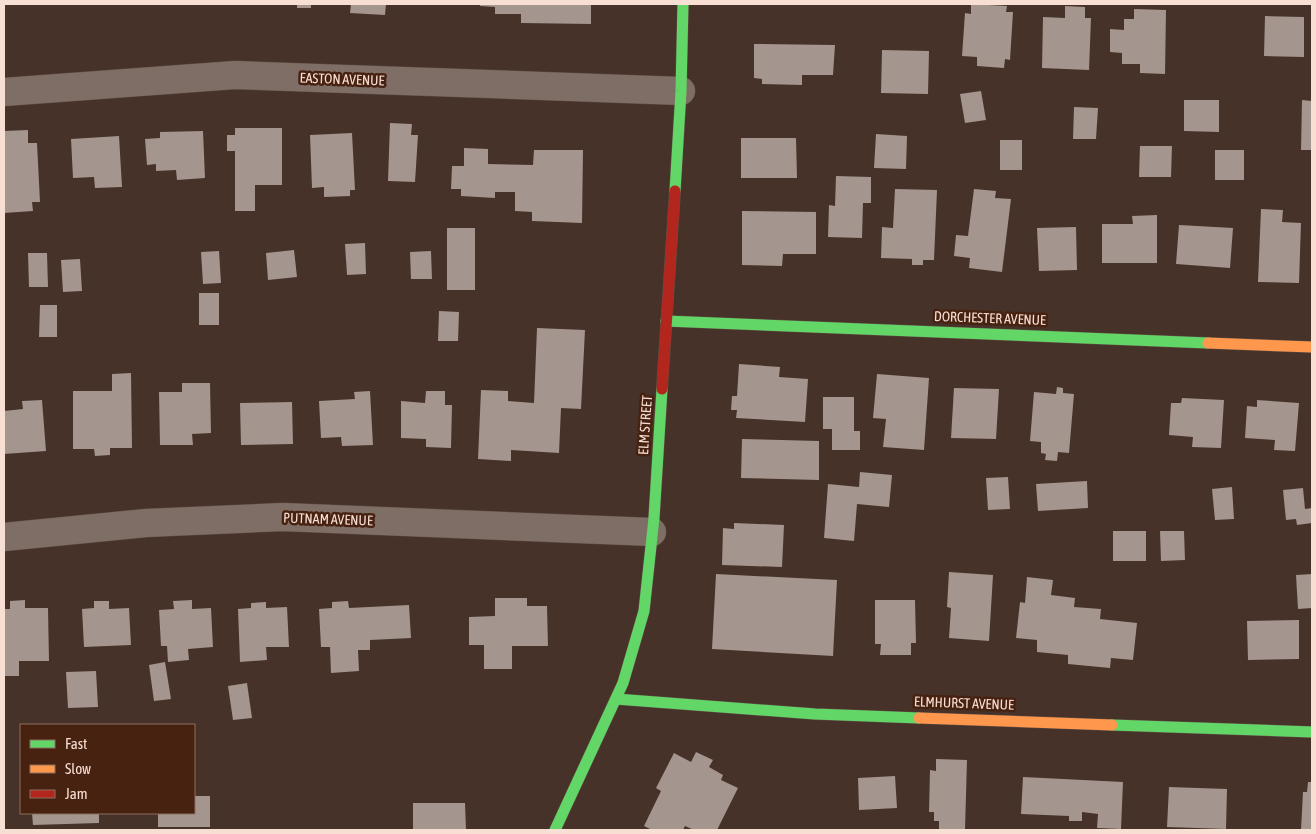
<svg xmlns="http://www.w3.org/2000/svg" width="1316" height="834" font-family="'Asap Condensed',sans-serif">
  <rect width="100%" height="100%" fill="#463228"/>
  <g fill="#a4958e">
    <rect x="297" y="4" width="14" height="4"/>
    <polygon points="351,4 386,4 385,15 350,13"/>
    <polygon points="480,4 591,4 591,24 521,23 521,14 495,14 495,7 480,6"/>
    <polygon points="971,4 1007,6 1006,12 1013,12 1010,60 1005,59 1004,68 977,66 977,57 962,56 965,13 971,14"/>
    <polygon points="1065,6 1085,7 1085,18 1091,18 1089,70 1042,68 1043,17 1065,18"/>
    <polygon points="1134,9 1166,10 1165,74 1140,73 1140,64 1122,64 1122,53 1110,52 1110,29 1124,30 1124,19 1134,19"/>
    <polygon points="1265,16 1304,17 1304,57 1264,56"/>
    <polygon points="754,44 835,45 833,75 802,75 802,85 762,84 762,79 754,78"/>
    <polygon points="882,50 929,51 928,94 881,93"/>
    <polygon points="981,91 986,120 965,123 960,94"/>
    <polygon points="1184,100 1219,100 1219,132 1184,131"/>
    <polygon points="1302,100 1312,101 1312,150 1301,150"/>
    <polygon points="1074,107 1098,108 1096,139 1073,139"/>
    <polygon points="390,123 412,124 411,135 418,135 415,182 388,181"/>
    <polygon points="235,128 282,128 282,185 255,185 255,211 235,211 235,151 227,151 227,135 235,135"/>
    <polygon points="28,130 28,143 37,143 40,202 32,202 33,211 4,213 4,131"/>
    <polygon points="203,131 205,178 177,180 176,170 156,171 156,164 147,165 145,139 160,138 160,132"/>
    <polygon points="352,133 355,190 350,190 350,196 324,197 324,187 312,188 310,135"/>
    <polygon points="876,134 907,136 906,169 874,168"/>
    <polygon points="119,136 122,187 95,188 94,177 73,178 71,139"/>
    <polygon points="741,138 796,138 797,178 741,178"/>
    <rect x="1000" y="140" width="22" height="30"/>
    <polygon points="1140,146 1172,146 1171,177 1139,177"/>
    <polygon points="464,148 488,149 488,164 533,165 534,150 583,150 582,223 532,221 532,212 515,211 515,192 495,192 495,198 461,196 461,189 451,189 452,166 464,166"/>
    <rect x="1215" y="150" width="29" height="30"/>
    <polygon points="836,176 871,177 871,203 863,203 862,238 828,237 829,205 835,206"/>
    <polygon points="895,189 937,190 934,260 923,260 923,265 912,265 912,259 881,258 882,227 893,228"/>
    <polygon points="974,189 996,191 995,198 1011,199 1002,272 969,268 970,258 954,256 956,235 968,236"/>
    <polygon points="1261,209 1283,210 1282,222 1301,223 1299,283 1258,282"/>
    <polygon points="742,211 816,212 816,254 783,254 782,266 742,265"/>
    <polygon points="1157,215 1157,263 1102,263 1102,224 1133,224 1132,216"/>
    <polygon points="1179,225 1233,228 1230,268 1176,264"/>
    <polygon points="1076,227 1077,270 1039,271 1037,228"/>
    <rect x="447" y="228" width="28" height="62"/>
    <polygon points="365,243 366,274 347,275 345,244"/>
    <polygon points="294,250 297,277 268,280 266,253"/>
    <polygon points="219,251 221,283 203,284 201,252"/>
    <polygon points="431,251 432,279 411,279 410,252"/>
    <polygon points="28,253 47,253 48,287 29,287"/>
    <polygon points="80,259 82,291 63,292 61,260"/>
    <rect x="199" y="293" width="20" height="32"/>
    <polygon points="40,305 57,305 57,337 39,337"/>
    <polygon points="439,311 459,312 458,341 438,341"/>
    <polygon points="537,328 585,330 581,409 561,408 559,453 511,450 511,461 478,459 481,390 508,391 508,401 534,403"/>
    <polygon points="739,364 780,367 779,377 808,379 805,422 736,418 737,410 731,410 732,396 737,396"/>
    <polygon points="131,373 132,448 110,448 110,455 95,456 94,449 73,449 73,391 112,391 112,374"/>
    <polygon points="877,374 929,378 924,450 883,447 886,419 873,418"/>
    <polygon points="182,383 210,383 211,433 192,434 193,445 160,445 159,392 182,392"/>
    <polygon points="1057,387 1063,388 1063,393 1074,394 1069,453 1058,452 1057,461 1045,460 1046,454 1041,453 1041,442 1030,441 1034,392 1056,394"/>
    <polygon points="954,388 999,389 996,439 951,438"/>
    <polygon points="370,391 373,445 342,446 341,437 321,438 319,401 355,399 354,392"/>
    <polygon points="426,391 445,391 445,405 452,405 451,448 426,447 426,439 401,438 401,401 425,403"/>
    <polygon points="823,397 854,397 854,431 860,431 860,450 832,450 832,429 823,429"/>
    <polygon points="1182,398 1224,400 1221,448 1192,447 1193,437 1169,435 1171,403 1181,403"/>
    <polygon points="42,400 46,451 4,454 4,411 23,409 22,401"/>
    <polygon points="1257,400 1299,403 1295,451 1274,450 1275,440 1245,438 1247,406 1257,407"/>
    <polygon points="292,402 293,444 241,445 240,403"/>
    <polygon points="742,439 819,441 819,480 741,478"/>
    <polygon points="860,472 892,475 889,507 857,504 854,541 824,538 828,484 859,487"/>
    <polygon points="1008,477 1010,509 988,510 986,478"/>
    <polygon points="1087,481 1088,508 1038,511 1036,484"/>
    <polygon points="1232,487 1234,519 1215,520 1212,489"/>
    <polygon points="1303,488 1305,509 1312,508 1312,523 1297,525 1296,519 1286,520 1283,490"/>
    <polygon points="734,523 784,525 782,567 722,565 723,528 734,529"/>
    <rect x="1113" y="531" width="33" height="30"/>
    <polygon points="1160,531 1184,531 1185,560 1161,561"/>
    <polygon points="949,572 993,575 989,641 949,638 951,608 947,607"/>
    <polygon points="716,574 837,580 833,656 712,649"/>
    <polygon points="1312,574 1312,608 1298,609 1296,575"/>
    <polygon points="1027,577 1053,580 1051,595 1075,598 1074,607 1101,609 1100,619 1137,623 1133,660 1111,658 1110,668 1068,664 1068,655 1037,652 1037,640 1016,638 1020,602 1025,603"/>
    <polygon points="495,598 527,598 527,606 547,606 548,646 512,646 512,669 484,669 484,645 469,645 469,617 495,616"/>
    <polygon points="25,600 25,608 48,608 49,661 19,661 19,676 4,676 4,609 10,609 10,601"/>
    <polygon points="192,600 192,609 211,608 213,647 188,649 189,660 168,662 167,646 161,646 159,610 174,609 173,601"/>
    <polygon points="875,600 915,600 916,643 911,643 911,655 880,655 881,644 875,644"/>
    <polygon points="94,601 109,601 109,609 129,608 131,645 84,647 82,609 94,608"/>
    <polygon points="348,601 349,608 409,605 411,638 370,640 370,650 358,650 359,671 331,673 330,647 321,647 319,609 332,608 332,602"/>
    <polygon points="266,602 266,608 287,607 289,647 266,647 267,660 240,662 238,609 251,608 251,603"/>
    <polygon points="1299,620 1299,659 1248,660 1247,621"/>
    <polygon points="165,662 171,699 154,701 149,665"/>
    <polygon points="96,671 98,707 68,708 66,672"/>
    <polygon points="247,683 252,718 233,720 228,686"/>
    <polygon points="696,752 713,760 709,767 723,775 721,780 738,788 717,830 694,830 685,826 683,830 652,830 644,826 661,791 656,788 674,753 691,762"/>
    <polygon points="936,759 967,760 965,830 939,830 939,821 934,821 934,812 929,812 930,770 936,771"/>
    <polygon points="895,776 897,808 859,810 858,778"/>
    <polygon points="1023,777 1123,782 1121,829 1097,828 1098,814 1082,812 1082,821 1069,821 1069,816 1021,814"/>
    <polygon points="1308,782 1312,782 1312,830 1301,830 1303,792 1307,792"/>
    <polygon points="1169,787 1227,789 1226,829 1167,827"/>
    <polygon points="194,796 210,796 210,827 158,827 158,813 194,813"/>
    <polygon points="413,803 465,803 466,830 413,830"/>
    <polygon points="32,813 99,813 99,823 33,825"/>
  </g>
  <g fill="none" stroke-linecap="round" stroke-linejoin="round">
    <g stroke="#5f4e45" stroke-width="29">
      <g id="street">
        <polyline points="4,92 235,75 681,91"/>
        <polyline points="4,537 146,523 283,517 652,532"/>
      </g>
    </g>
    <g stroke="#5f4e45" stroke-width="12">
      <g id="fast">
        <polyline points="675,191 681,91 683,4"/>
        <polyline points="666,321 1208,343"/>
        <polyline points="616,699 815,714 919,718"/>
        <polyline points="1112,725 1312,732"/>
        <polyline points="555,830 623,683 644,611 654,518 662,389"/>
      </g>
    </g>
    <g stroke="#5f4e45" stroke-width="12">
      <g id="slow">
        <polyline points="1208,343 1312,347"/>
        <polyline points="919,718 1112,725"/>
      </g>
    </g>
    <g stroke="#5f4e45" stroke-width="12">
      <polyline id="jam" points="662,389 675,191"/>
    </g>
    <use href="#street" stroke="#7f6e66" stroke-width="28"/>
    <use href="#fast" stroke="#63d668" stroke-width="11"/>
    <use href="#slow" stroke="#ff974d" stroke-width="11"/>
    <use href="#jam" stroke="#b3261e" stroke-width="11"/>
  </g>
  <g text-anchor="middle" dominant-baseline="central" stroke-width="5" stroke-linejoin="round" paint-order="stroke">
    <g font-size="14" fill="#f8dfd4" stroke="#472211">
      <text transform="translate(342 79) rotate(2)">EASTON AVENUE</text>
      <text transform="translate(990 318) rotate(2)">DORCHESTER AVENUE</text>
      <text transform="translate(645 425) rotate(-86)">ELM STREET</text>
      <text transform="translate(328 519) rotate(2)">PUTNAM AVENUE</text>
      <text transform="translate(964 703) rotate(2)">ELMHURST AVENUE</text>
    </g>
  </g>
  <rect width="1316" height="834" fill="none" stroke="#f8dfd4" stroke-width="10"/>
  <rect x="20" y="724" width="175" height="90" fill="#472211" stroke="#8e6e5f"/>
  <rect x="30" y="740" width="25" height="8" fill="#63d668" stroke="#8e6e5f"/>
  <text x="65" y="749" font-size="15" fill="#f8dfd4">Fast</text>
  <rect x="30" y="765" width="25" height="8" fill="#ff974d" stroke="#8e6e5f"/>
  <text x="65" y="774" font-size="15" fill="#f8dfd4">Slow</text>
  <rect x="30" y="790" width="25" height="8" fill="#b3261e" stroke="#8e6e5f"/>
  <text x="65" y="799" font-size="15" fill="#f8dfd4">Jam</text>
</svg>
